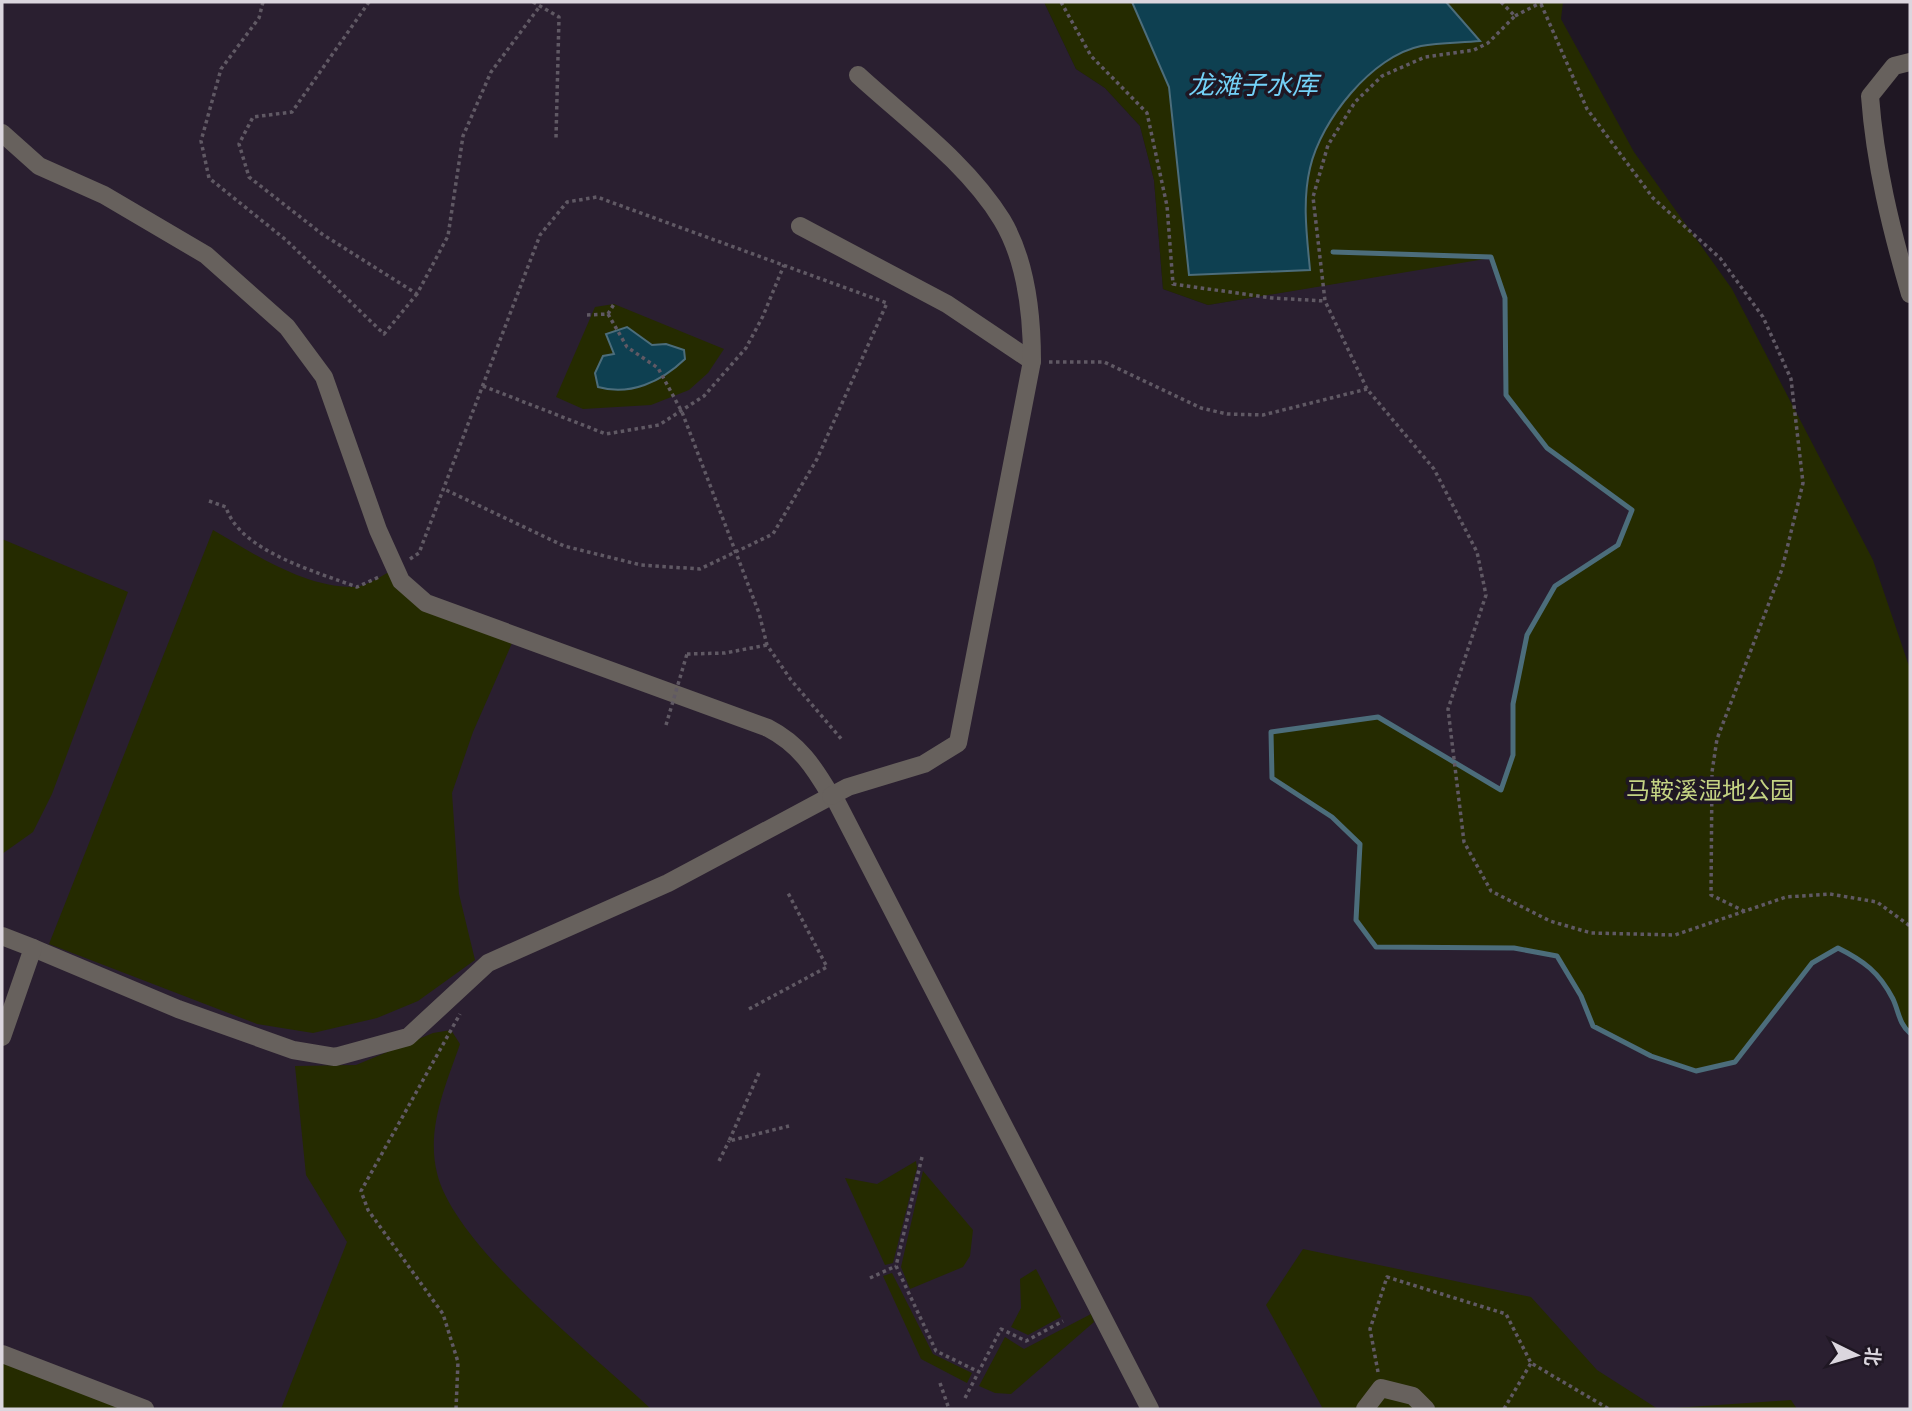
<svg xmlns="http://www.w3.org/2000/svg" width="1912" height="1411" font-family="'Space Grotesk','Noto Sans SC',sans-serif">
  <rect width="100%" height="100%" fill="#1f1723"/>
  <polygon fill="#2a1f30" points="2,2 1044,2 1076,69 1105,88 1140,126 1154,180 1163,289 1208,305 1491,257 1505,298 1506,395 1547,448 1632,510 1618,545 1555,586 1527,635 1513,704 1513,755 1501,790 1427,743 1272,778 1332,817 1360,844 1356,919 1376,947 1514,948 1557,956 1581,996 1593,1026 1766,1024 1812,963 1838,948 1868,964 1892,998 1903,1028 1910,1033 1910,1409 2,1409"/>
  <g fill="#252b00">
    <path d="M1044,2h519l-2,17 73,133 98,137 141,271 37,109v364c-11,-9 -11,-21 -17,-33 -14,-28 -29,-38 -55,-52l-26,15 -77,99 -39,9 -45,-15 -58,-30 -12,-30 -24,-40 -43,-8 -138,-1 -20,-27 4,-76 -28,-27 -60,-39 -1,-46 107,-15 123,73 12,-35v-51l14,-69 28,-49 63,-41 14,-35 -85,-62 -41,-53 -1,-97 -14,-40 -283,47 -45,-16 -9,-109 -14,-54 -35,-38 -29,-19z"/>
    <polygon points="614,304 724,349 708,373 689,390 651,405 583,409 556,397 595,307"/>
    <path d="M213,530c41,24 92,58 142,57 12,-1 29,-13 40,-18l5,16 116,49 -43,98 -21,61 7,101 16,66 -57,41 -41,17 -64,15 -56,-9 -208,-80z"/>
    <polygon points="2,539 128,592 52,794 33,832 2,854"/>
    <path d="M451,1030l9,14c-14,41 -34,84 -23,129 17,73 158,183 214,236h-370l66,-167 -41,-67 -11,-109 61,-1 77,-32z"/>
    <polygon points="916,1161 917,1168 893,1263 885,1265 845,1178 877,1184"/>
    <polygon points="923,1171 973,1230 970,1256 963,1267 910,1289 901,1267"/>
    <polygon points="1303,1249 1531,1297 1597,1370 1658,1409 1323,1409 1266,1305"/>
    <polygon points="1036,1269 1061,1317 1028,1335 1011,1327 1021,1308 1020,1279"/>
    <polygon points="892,1273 933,1354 972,1373 967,1383 921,1359 883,1276"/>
    <polygon points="1091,1314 1094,1322 1011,1394 995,1393 979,1386 1005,1337 1024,1349"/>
    <polygon points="2,1361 124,1409 2,1409"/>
    <polygon points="1791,1400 1797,1409 1660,1409"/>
  </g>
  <g fill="#0e4051" stroke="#4c6d7b" stroke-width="2">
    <path d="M1132,2h314l34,39c-19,2 -40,1 -59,5 -49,10 -100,74 -111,122 -8,34 -3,69 0,102l-121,5 -20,-188z"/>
    <path d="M627,327l25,18 14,-1 18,6 1,9c-24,23 -55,37 -87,28l-3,-14 8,-17 11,-2 -8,-20z"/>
  </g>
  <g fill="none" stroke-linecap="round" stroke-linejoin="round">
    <path stroke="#4c6d7b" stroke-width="5" d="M1333,252l158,5 14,41 1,97 41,53 85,62 -14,35 -63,41 -28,49 -14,69v51l-12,35 -123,-73 -107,15 1,46 60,39 28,27 -4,76 20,27 138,1 43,8 24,40 12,30 58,30 45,15 39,-9 77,-99 26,-15c26,13 41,24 55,51 6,13 6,25 17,34"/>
    <g stroke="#605964" stroke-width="3.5" stroke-dasharray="3.5 3.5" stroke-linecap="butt">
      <polyline points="263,2 259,18 221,69 201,141 209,178 286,240 384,334 417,294"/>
      <polyline points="369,2 292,112 253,117 239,144 249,177 322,234 417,294 448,236 463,136 491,72 540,6"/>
      <polyline points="533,2 559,17 556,138"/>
      <polyline points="1061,2 1091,56 1147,113 1167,206 1173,284 1272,298 1325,301"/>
      <polyline points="1501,2 1515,16 1488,43 1474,50 1425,57 1382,76 1355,102 1328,145 1313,197 1325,301 1367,389 1434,469 1477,552 1486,595 1448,709 1464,842 1491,891 1550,921 1591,933 1675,935 1786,897 1830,894 1877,902 1910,926"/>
      <polyline points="1541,4 1587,109 1653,198 1720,258 1763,317 1791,379 1803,483 1782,569 1717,739 1712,772 1711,895 1746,912"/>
      <polyline points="1515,16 1542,2"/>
      <polyline points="608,314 614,304"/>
      <polyline points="587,315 608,314 627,347 658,368 682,412 759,613 767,645 791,680 843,741"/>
      <polyline points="1049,362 1104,362 1201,408 1227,414 1263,415 1367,389"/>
      <polyline points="483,386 606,434 659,425 704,396 746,348 763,316 784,265"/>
      <path d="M209,501l17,6c13,44 91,65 131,80l22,-10"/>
      <polyline points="410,559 419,553 540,235 567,202 597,197 887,303 817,459 773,534 700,569 641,565 564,546 444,489"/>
      <polyline points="687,654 725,653 767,645"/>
      <polyline points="749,1009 827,967 788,893"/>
      <polyline points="759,1073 729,1141 789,1126"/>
      <polyline points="922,1157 896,1266 936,1351 979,1372"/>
      <polyline points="719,1161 729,1141"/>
      <polyline points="870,1278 896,1266"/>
      <polyline points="1378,1372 1370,1329 1387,1277 1506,1314 1531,1363 1609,1409"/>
      <polyline points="940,1383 949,1409"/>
      <polyline points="965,1398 1001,1329 1026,1341 1063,1321"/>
      <polyline points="456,1409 458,1362 443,1314 368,1210 361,1191 460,1014"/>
      <polyline points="1504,1409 1531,1363"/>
    </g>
    <g stroke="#67615d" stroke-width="18">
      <path d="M1910,62l-16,4 -24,30c5,68 21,133 40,198"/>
      <path d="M2,133l37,33 65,29 102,60 81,72 37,50 54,153 23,51 25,22 342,125c31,16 46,39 63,68l-163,87 -180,80 -80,74 -73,20 -42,-7 -115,-41 -145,-61"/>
      <polyline points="800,226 947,304 1032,361"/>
      <polyline points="833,795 1150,1409"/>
      <path d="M831,796l17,-9 76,-23 34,-21 74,-382c0,-45 -6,-101 -30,-141 -35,-57 -95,-100 -144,-145"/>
      <polyline points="2,936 33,948 2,1037"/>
      <polyline points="2,1354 145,1409"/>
      <polyline points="1365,1409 1381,1388 1413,1396 1426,1409"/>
    </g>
    <polyline stroke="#605964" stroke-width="3.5" stroke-dasharray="3.5 3.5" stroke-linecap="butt" points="666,725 687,654"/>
  </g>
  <g text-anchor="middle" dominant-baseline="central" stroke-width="7" stroke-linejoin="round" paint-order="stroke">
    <g font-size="24" fill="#c4d383" stroke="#1f1723">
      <text x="1710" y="790">马鞍溪湿地公园</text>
    </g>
    <g font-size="26" font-style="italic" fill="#73d1f7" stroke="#1f1723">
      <text x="1253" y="85">龙滩子水库</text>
    </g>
  </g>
  <rect width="1912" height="1411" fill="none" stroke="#dbd6de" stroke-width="7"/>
  <g transform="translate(1856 1355) rotate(95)" stroke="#1f1723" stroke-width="5" paint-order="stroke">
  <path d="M0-5L12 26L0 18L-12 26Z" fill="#dbd6de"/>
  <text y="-10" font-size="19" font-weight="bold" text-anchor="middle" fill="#dbd6de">北</text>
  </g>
</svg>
